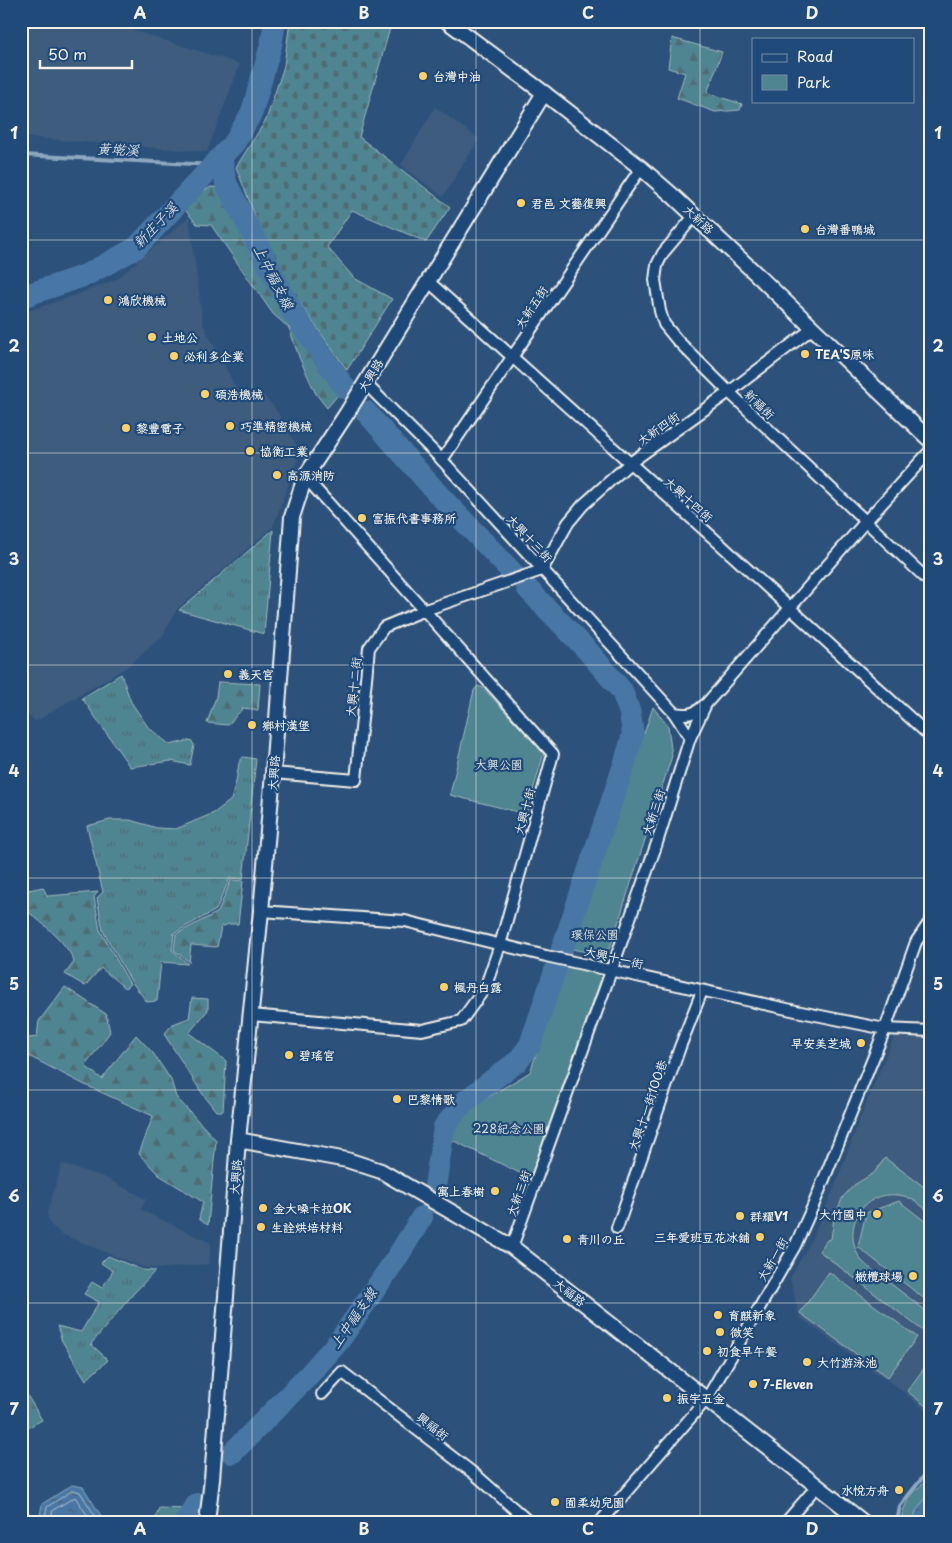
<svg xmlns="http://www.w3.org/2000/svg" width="952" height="1543" font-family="'Playpen Sans','LXGW WenKai TC','Klee One',sans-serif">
  <defs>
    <pattern id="grass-tufts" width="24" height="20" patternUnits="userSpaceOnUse" patternTransform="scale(1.25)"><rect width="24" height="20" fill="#4f8491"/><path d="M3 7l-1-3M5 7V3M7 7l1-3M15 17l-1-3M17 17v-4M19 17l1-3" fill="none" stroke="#4d6c73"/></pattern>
    <pattern id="forest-firs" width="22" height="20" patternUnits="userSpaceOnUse" patternTransform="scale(1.25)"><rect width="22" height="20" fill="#4f8491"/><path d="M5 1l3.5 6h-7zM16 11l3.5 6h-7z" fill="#4d6c73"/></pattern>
    <pattern id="cemetery-stones" width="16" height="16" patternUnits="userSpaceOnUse" patternTransform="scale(1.25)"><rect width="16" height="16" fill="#4f8491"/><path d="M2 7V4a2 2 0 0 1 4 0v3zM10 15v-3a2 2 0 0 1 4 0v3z" fill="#4d6c73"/></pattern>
    <pattern id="water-ripples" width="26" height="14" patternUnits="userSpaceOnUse" patternTransform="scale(1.25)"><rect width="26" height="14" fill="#4977a5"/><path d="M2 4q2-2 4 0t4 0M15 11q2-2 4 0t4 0" fill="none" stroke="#496076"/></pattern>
  </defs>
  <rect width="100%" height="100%" fill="#2c527c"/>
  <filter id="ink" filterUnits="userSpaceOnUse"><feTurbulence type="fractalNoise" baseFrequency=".02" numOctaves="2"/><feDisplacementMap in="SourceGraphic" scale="10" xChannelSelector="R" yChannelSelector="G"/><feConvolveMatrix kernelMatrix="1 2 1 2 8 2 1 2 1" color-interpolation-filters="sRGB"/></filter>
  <g filter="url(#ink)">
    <g fill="#3c5c7e">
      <polygon points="21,21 127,21 129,29 240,64 207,152 21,137"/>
      <polygon points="435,107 479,139 443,197 401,165"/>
      <polygon points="189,217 203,324 237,390 261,393 275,408 300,452 273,527 177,609 162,637 127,667 36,721 21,711 21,313 62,300 117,279"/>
      <polygon points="895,1034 931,1035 931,1415 901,1390 799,1317 790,1278 811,1241 835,1186 860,1118"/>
      <polygon points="62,1164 104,1177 146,1199 141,1210 211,1243 209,1264 157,1269 142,1267 61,1234 50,1224 47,1213"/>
    </g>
    <g fill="url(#grass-tufts)" stroke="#a2babc">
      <polygon points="273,530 264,634 179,610"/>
      <polygon points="121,674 131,702 148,727 170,745 191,740 194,745 190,765 171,761 130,767 82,698"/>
      <polygon points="243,757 256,759 243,879 230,878 216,910 174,933 172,950 188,964 161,962 157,1001 147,1002 131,981 103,931 97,898 103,892 87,826 110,820 130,820 157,828 176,829 214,813 231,800 236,782 239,763"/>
      <polygon points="108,1256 142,1270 155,1271 134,1293 91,1344 108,1360 86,1380 62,1341 57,1326 81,1332 99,1302 84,1294 92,1282 102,1288 113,1271 101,1263"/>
    </g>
    <g fill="url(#forest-firs)" stroke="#a2babc">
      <polygon points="672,38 722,52 707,93 742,104 740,110 715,112 677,98 685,73 668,68"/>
      <path d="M211,187l13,1c17,38 34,74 55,109 20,33 44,63 59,98l-11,13 -11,-14 -17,-37 -10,-29 -16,-14 -62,-89 -14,-1 -12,-14 11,-15z"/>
      <polygon points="218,682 260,684 258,710 243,708 228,725 207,723 216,697"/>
      <polygon points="231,880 243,881 238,924 229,924 221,927 217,947 191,945 189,962 174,950 176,934 218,912"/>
      <path d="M43,887l4,9 51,-4 -4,5 6,33 30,54 -5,4 -24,-20 -16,18 -20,-12 9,-12c-6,-20 -36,-42 -53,-56v-11l3,-4z"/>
      <polygon points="65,987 106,1014 110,1032 85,1066 102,1079 136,1035 153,1053 171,1080 176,1097 216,1140 208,1225 199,1219 203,1202 159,1175 139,1154 153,1116 83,1084 21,1052 21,1039 37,1037 39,1021"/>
      <polygon points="192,998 208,999 208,1010 189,1033 226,1061 223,1111 216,1111 202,1093 164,1034 173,1024 189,1018"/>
      <polygon points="21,1385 42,1420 22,1431 21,1435"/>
      <polygon points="159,1508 187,1509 186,1522 154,1522"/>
    </g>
    <polygon fill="url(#cemetery-stones)" stroke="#a2babc" points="290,21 392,21 359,137 450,207 426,242 352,210 327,247 354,278 392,299 347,370 292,292 259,226 236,167 266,120 284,66"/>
    <g fill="#4f8491" stroke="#a2babc">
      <polygon points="478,686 483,688 544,753 526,814 450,795 474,690"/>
      <polygon points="653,707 668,726 672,756 610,948 600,954 571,949"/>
      <polygon points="568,963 593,968 601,979 530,1178 450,1139 454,1125 465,1111 530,1072"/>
      <path d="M885,1158l46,34v21c-11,-8 -20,-17 -33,-18 -36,-4 -56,32 -39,62 4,7 14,13 20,18 17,13 35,26 52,40v22l-112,-86 8,-11 4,-1 3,-22 9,-20 11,-12 20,-12z"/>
      <polygon points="899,1201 931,1226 931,1304 858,1247 866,1213"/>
      <polygon points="829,1272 917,1337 888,1377 800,1313"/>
      <polygon points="931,1359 931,1410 907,1391"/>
      <path d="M931,1475v47h-30c2,-23 15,-31 30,-47z"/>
    </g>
    <g fill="url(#water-ripples)" stroke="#8da8c0">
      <polygon points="72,1485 83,1487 105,1522 39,1522 42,1504"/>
      <polygon points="931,1491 931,1522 913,1522 916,1511"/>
    </g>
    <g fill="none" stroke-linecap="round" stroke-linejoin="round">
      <g stroke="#b0c0cd" stroke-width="1">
        <polyline points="44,1522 47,1507 73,1490 80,1492 99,1522"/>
        <polyline points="50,1522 53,1510 75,1497 92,1522"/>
      </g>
      <g stroke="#8da8c0" stroke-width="4">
        <polyline points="21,155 213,165"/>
        <polyline points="21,1503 33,1522"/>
        <polyline points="897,1522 900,1506 931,1467"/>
      </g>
      <g stroke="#4977a5" stroke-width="22">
        <polyline points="221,157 226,183 292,311 345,388"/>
        <polyline points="21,297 86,275 136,248 235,142 252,112 271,45 275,21"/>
        <polyline points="366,412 438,494 512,572"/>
        <polyline points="527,588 587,650 622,691 630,713 633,734 626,759 562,949"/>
        <polyline points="435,1187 444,1127 463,1103 499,1075 518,1061 530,1045 557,965"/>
        <polyline points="232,1453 307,1377 339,1341 396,1259 422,1217"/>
        <polyline points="185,1522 197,1504"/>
      </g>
      <g stroke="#f4f1e8" stroke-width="14">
        <g id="street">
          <polyline points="695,215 663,253 657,265 655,280 660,311 664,324 677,340 729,392 931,583"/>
          <polyline points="428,281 720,544 931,737"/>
          <polyline points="365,383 442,460 674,713 690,738"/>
          <polyline points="442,460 641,168"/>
          <polyline points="542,570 568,523 583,505 630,463 729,392 813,328"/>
          <path d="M674,713c12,2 20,2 29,-7"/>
          <polyline points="273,773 356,780 369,648 384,627 425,610 542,570"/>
          <polyline points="261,911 405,921 546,956 796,1011 885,1029 931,1031"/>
          <polyline points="251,1015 422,1030 461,1021 485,988 500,945 553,754 305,477"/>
          <polyline points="617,1228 680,1047 702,991"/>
          <polyline points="512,1247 656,846 690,738 706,704 866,521 931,450"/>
          <polyline points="322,1394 342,1372 477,1476 529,1522"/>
          <polyline points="600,1522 706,1400 795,1246 813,1206 885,1029 916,942 931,920"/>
          <polyline points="786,1522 817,1486"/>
        </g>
      </g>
      <g stroke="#f4f1e8" stroke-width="18">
        <g id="secondary">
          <polyline points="447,21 544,93 641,168 672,195 751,269 931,441"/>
          <polyline points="238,1140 347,1160 381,1171 512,1247 863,1522"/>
          <polyline points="207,1522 212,1479 238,1140 261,911 273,773 292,517 305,477 347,413 544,93"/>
        </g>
      </g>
      <use href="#street" stroke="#1f4a7a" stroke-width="10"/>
      <use href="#secondary" stroke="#1f4a7a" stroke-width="14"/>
    </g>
  </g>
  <path fill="none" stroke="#f4f1e8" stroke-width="1" stroke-opacity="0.55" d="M252,21v1501M476,21v1501M700,21v1501M21,240h910M21,453h910M21,665h910M21,878h910M21,1090h910M21,1303h910"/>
  <g fill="#ffd166" stroke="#1f4a7a" stroke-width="2">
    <circle cx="423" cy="76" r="5"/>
    <circle cx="521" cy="203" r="5"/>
    <circle cx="805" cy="229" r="5"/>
    <circle cx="108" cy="300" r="5"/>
    <circle cx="152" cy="337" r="5"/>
    <circle cx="805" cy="354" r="5"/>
    <circle cx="174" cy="356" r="5"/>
    <circle cx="205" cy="394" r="5"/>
    <circle cx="230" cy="426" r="5"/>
    <circle cx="126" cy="428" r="5"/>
    <circle cx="250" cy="451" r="5"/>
    <circle cx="277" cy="475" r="5"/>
    <circle cx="362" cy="518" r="5"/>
    <circle cx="228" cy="674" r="5"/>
    <circle cx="252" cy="725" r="5"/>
    <circle cx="444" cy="987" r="5"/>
    <circle cx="861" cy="1043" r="5"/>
    <circle cx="289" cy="1055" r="5"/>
    <circle cx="397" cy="1099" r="5"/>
    <circle cx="495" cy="1191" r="5"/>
    <circle cx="263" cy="1208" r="5"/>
    <circle cx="877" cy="1214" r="5"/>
    <circle cx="740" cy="1216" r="5"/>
    <circle cx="261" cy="1227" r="5"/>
    <circle cx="760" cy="1237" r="5"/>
    <circle cx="567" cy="1239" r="5"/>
    <circle cx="913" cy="1276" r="5"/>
    <circle cx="718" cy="1315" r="5"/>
    <circle cx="720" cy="1332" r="5"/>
    <circle cx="707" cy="1351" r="5"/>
    <circle cx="807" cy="1362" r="5"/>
    <circle cx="753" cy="1384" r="5"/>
    <circle cx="667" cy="1398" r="5"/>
    <circle cx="899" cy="1490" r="5"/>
    <circle cx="555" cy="1502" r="5"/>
  </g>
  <g text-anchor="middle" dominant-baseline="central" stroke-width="4.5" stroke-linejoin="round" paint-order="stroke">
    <g font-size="12" font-weight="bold" fill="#f4f1e8" stroke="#1f4a7a" text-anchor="start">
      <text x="433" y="76">台灣中油</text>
      <text x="531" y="203">君邑 文藝復興</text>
      <text x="815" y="229">台灣番鴨城</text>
      <text x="118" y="300">鴻欣機械</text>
      <text x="162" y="337">土地公</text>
      <text x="815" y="354">TEA'S原味</text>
      <text x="184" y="356">必利多企業</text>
      <text x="215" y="394">碩浩機械</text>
      <text x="240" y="426">巧準精密機械</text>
      <text x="136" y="428">黎豐電子</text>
      <text x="260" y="451">協衡工業</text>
      <text x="287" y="475">高源消防</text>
      <text x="372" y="518">富振代書事務所</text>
      <text x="238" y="674">義天宮</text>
      <text x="262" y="725">鄉村漢堡</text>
      <text x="454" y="987">楓丹白露</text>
      <text x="851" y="1043" text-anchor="end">早安美芝城</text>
      <text x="299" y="1055">碧瑤宮</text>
      <text x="407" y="1099">巴黎情歌</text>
      <text x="485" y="1191" text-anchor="end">寓上春樹</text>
      <text x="273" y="1208">金大嗓卡拉OK</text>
      <text x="867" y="1214" text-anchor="end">大竹國中</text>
      <text x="750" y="1216">群耀V1</text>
      <text x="271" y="1227">生詮烘培材料</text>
      <text x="750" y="1237" text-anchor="end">三年愛班豆花冰舖</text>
      <text x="577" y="1239">青川の丘</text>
      <text x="903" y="1276" text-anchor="end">橄欖球場</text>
      <text x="728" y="1315">育麒新象</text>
      <text x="730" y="1332">微笑</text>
      <text x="717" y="1351">初食早午餐</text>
      <text x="817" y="1362">大竹游泳池</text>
      <text x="763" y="1384">7-Eleven</text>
      <text x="677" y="1398">振宇五金</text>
      <text x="889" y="1490" text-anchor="end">水悅方舟</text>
      <text x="565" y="1502">囿柔幼兒園</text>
    </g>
    <g font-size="12" fill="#f4f1e8" stroke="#1f4a7a">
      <text transform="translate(699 219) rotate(43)">大新路</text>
      <text transform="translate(531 307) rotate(-56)">大新五街</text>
      <text transform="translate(370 375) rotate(-58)">大興路</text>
      <text transform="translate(760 404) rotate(44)">新福街</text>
      <text transform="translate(658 428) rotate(-35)">大新四街</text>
      <text transform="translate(689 499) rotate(42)">大興十四街</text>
      <text transform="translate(530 538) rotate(47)">大興十三街</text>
      <text transform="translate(353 687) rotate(-84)">大興十二街</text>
      <text transform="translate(273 773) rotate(-85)">大興路</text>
      <text transform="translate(524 811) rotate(-75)">大興十街</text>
      <text transform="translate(653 812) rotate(-72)">大新三街</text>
      <text transform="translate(614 957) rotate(13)">大興十一街</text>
      <text transform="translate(647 1105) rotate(-71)">大興十一街100巷</text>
      <text transform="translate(235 1177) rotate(-85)">大興路</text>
      <text transform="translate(518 1193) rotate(-70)">大新三街</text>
      <text transform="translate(772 1259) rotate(-60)">大新一街</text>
      <text transform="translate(570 1292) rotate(38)">大福路</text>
      <text transform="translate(433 1426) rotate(38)">興福街</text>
    </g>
    <g font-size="12" fill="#dbe1db" stroke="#1f4a7a">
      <text x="499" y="764">大興公園</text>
      <text x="595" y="934">環保公園</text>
      <text x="509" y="1128">228紀念公園</text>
    </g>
    <g font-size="14" font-style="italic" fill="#dadfde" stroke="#1f4a7a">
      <text transform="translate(118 149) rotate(3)">黃墘溪</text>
      <text transform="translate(155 225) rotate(-46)">新庄子溪</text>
      <text transform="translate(274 277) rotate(63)">上中福支線</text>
      <text transform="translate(353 1318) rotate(-55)">上中福支線</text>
    </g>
  </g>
  <rect width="952" height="1543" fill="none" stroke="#1f4a7a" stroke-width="55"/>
  <rect x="752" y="38" width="162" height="65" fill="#1f4a7a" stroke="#748da6"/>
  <rect x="762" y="54" width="25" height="8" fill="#1f4a7a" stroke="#748da6"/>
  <text x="797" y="62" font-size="15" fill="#f4f1e8">Road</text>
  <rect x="762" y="75" width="25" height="15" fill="#4f8491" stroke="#748da6"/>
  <text x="797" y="88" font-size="15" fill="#f4f1e8">Park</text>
  <path d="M40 60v8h92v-8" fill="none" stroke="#f4f1e8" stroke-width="2.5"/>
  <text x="48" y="60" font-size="15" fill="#f4f1e8" stroke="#1f4a7a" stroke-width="4" paint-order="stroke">50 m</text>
  <rect x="28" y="28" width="896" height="1488" fill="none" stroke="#f4f1e8" stroke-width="2"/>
  <g font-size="16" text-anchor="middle" font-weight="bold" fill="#f4f1e8">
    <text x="140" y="19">A</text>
    <text x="364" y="19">B</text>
    <text x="588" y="19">C</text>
    <text x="812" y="19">D</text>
    <text x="14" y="139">1</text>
    <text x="938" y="139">1</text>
    <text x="14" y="352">2</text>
    <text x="938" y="352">2</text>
    <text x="14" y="565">3</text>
    <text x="938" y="565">3</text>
    <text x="14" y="777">4</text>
    <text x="938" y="777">4</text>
    <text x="14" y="990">5</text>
    <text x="938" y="990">5</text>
    <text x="14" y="1202">6</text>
    <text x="938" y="1202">6</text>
    <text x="14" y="1415">7</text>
    <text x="938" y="1415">7</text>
    <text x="140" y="1535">A</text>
    <text x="364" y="1535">B</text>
    <text x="588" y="1535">C</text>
    <text x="812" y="1535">D</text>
  </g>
</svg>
